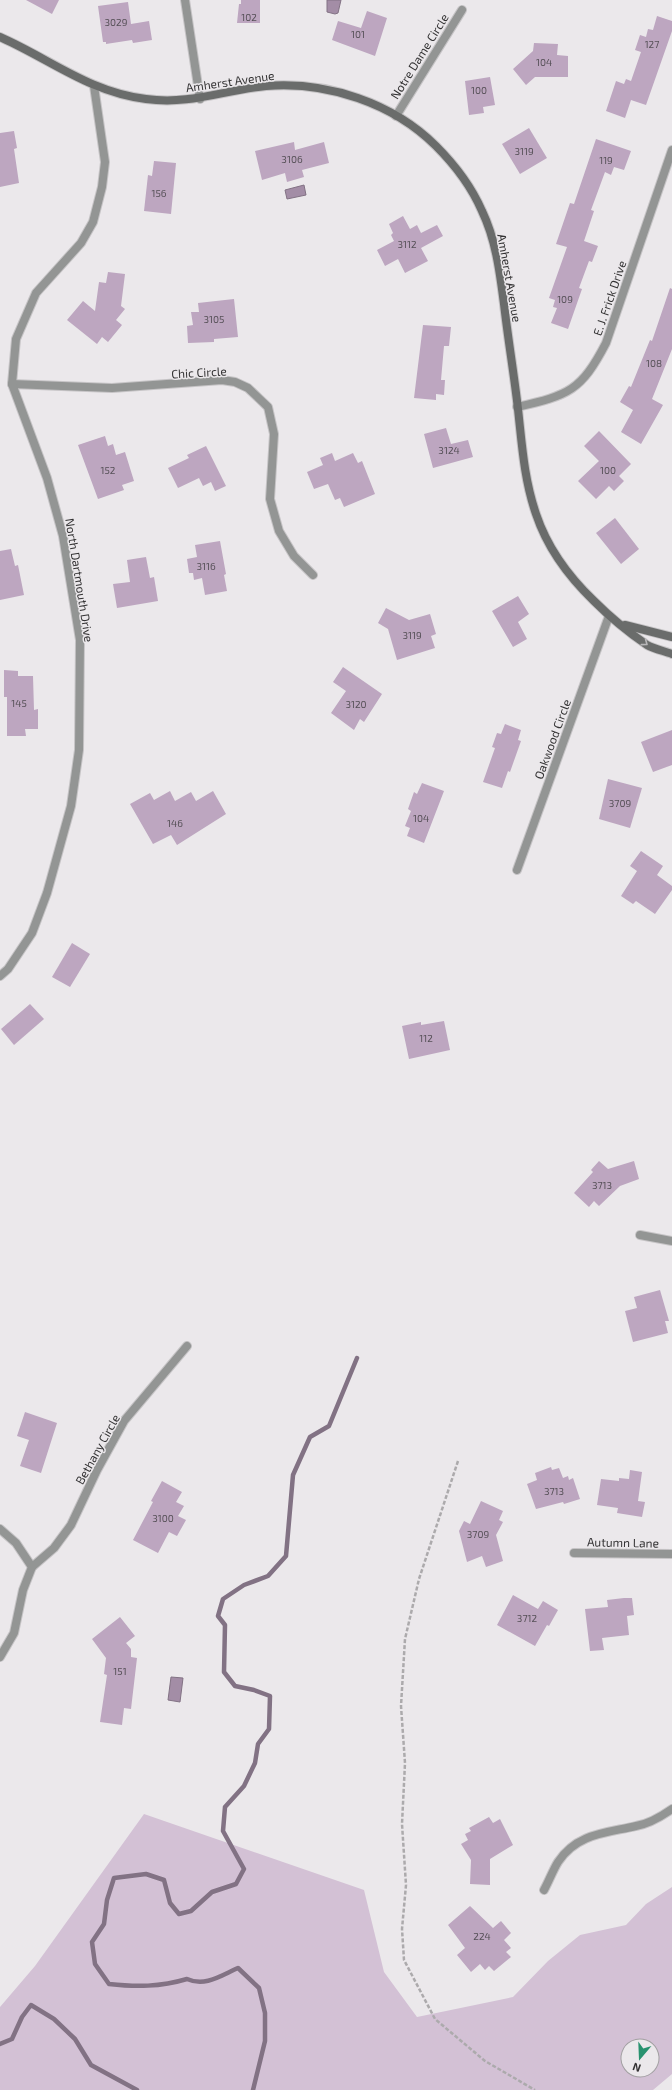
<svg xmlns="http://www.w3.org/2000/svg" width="672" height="2090" font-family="'Exo 2',sans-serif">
  <rect width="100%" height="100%" fill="#ebe8eb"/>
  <path fill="#d3c1d5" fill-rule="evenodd" d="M144,1814l220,76 20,82 33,45 96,-20 35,-36 32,-26 46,-10 20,-21 26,-17v187l-19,16h-653v-83l35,-41zM628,2046h24v24h-24z"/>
  <g fill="#a38da6" stroke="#827284">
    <polygon points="327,0 341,0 338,13 335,14 327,12"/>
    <polygon points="304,185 306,195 287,199 285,190"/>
    <polygon points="171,1677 183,1678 180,1702 168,1700"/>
  </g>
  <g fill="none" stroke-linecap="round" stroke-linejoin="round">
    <g stroke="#827284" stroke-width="4.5">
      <polyline points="0,2044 12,2039 22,2017 31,2005 54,2019 75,2039 91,2065 137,2090"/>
      <path d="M253,2090l12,-49v-28l-6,-25 -21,-20c-18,8 -33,19 -51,11 -27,8 -51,8 -78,5l-14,-20 -3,-22 12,-18 3,-24 7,-22 32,-4 18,6 6,23 9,11 12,-3 21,-19 24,-8 8,-15 -21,-38 2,-24 19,-21 11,-23 3,-19 11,-15 1,-33 -16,-6 -19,-4 -11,-14 1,-47 -7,-9 5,-17 21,-14 24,-9 18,-20 7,-81 17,-38 19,-11 28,-68"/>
    </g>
  </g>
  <g fill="#bda6c0">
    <polygon points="26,0 59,0 52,14"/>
    <polygon points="241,0 260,0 260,23 237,23 239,4 241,4"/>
    <polygon points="128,2 131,24 149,21 152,40 133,43 132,40 106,44 106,42 103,42 98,6"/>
    <polygon points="367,11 387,18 375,56 332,40 338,21 361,28"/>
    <polygon points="657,16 672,21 672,31 646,105 631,100 625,118 606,111 616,81 624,84 626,79 631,81 641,52 635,50 640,35 646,37 648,29 653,30"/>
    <polygon points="534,43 558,44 557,55 568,56 568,77 535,77 526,85 513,69 533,51"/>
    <polygon points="490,77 495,105 483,107 484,113 469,115 465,81"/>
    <polygon points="529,128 547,158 520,174 502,144"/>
    <polygon points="14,131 17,148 14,149 19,183 0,187 0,133"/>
    <polygon points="596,139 631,151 624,170 614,167 611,175 605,172 591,210 594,211 584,241 598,246 592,262 589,261 579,288 582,289 568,329 551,323 557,308 553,307 555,300 549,298 567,247 556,244 570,203 574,204"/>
    <polygon points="294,142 295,150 324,142 329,163 302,170 304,177 287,182 285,173 262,180 255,151"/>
    <polygon points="154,161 176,163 171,214 144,211 148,175 152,176"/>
    <polygon points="403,216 410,229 417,225 421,233 437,225 443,236 421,248 428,261 405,273 398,259 385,266 377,250 394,241 391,235 393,233 389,224"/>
    <polygon points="108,272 125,274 121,306 125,309 116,320 122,325 108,342 102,337 97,344 67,320 83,301 95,311 99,282 106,283"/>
    <polygon points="670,288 672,289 672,349 652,399 663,405 641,444 621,432 633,410 620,402 629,386 631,387 650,340 652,341"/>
    <polygon points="234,299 238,337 214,339 214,342 188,343 187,326 193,325 191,312 199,312 198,303"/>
    <polygon points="423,325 451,327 449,346 444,346 441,380 445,380 444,395 436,394 436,400 414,398"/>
    <polygon points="446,428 451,444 468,440 473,457 433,468 424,434"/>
    <polygon points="599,431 631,464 619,476 624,481 614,491 609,486 596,499 578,481 599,461 584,446"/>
    <polygon points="105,436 108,446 113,444 116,455 125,452 134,481 122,485 124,490 98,499 78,445"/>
    <polygon points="206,446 226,486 215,491 211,482 203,486 199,478 178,488 168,468 189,458 187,455"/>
    <polygon points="332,453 335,461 353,453 358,463 362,461 375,494 344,507 340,498 335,500 328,484 314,489 307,472 323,465 320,458"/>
    <polygon points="615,518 639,549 621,564 596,533"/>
    <polygon points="220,541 226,574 224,575 227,591 205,595 202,578 194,580 193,573 189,573 187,559 197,557 195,545"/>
    <polygon points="11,549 15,566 18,565 24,595 0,600 0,551"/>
    <polygon points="146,557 150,578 154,577 158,601 117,608 113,584 130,582 127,560"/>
    <polygon points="518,596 529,614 518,622 527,639 513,647 492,611"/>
    <polygon points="386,608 409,620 430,614 436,634 431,636 435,648 397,660 388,629 378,623"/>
    <polygon points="343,667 382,694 364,722 360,719 354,730 331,713 346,691 333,682"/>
    <polygon points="4,670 18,671 18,676 33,676 34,710 38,709 38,729 25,729 26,736 7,736 7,697 4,697"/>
    <polygon points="505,724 521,730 518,740 521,741 510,772 508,771 502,788 483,782 495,748 492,747 497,733 501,734"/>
    <polygon points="672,730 672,765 653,772 641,742"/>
    <polygon points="608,779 642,788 630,828 599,819"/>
    <polygon points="422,783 444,791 424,843 407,836 410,828 405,826 411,811 408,809 414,792 417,794"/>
    <polygon points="170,791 175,801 191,792 196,801 213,791 226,814 177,845 171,835 153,844 130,804 150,793 154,800"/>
    <polygon points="641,851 663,866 657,875 672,886 672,890 655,914 636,901 633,904 621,896 637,871 630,866"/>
    <polygon points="72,943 90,954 70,987 52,977"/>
    <polygon points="30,1004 44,1019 14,1045 1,1029"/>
    <polygon points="444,1021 450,1050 409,1059 402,1026 421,1022 421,1025"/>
    <polygon points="599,1161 608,1169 634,1161 639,1179 620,1186 599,1206 594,1201 589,1207 574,1193 593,1172 591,1170"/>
    <polygon points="660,1290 669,1321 665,1321 668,1333 633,1342 625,1311 637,1308 634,1297"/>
    <polygon points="25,1412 57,1423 41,1473 20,1466 29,1440 17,1436"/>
    <polygon points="551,1467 552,1470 559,1468 563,1478 568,1476 569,1480 573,1478 580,1499 564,1504 563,1502 536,1509 527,1484 537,1480 535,1473"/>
    <polygon points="630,1470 642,1472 638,1501 645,1502 642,1517 617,1513 618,1508 597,1505 601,1479 619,1481 619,1478 629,1479"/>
    <polygon points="162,1481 182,1492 176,1502 184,1506 178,1516 186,1520 177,1536 169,1532 158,1553 133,1540 153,1502 151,1501"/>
    <polygon points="481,1501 503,1511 499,1520 503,1522 496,1535 503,1561 486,1567 482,1556 467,1562 459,1531 464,1521 470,1524"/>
    <polygon points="513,1595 538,1609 543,1601 558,1610 549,1626 547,1625 535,1646 497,1625"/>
    <polygon points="624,1598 632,1598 634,1615 627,1616 629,1635 602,1638 604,1650 590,1651 585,1609 608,1607 607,1600"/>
    <polygon points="120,1617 135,1636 126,1643 131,1649 131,1657 137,1658 131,1709 124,1708 122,1725 100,1722 107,1675 104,1674 106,1658 92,1639"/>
    <polygon points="489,1817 493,1823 500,1819 513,1845 490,1859 490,1885 470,1884 471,1860 461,1844 468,1840 465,1834 471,1831 469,1828"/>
    <polygon points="470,1906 493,1928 501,1921 511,1933 504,1940 511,1948 506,1952 511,1957 494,1971 489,1966 485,1970 480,1964 471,1972 457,1955 465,1948 448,1925"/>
  </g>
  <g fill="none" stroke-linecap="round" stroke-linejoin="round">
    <g stroke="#c6c4c6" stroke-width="10">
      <g id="street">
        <polyline points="185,0 200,99"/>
        <polyline points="396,116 462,10"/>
        <polyline points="12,384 112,388 222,380 235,382 248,388 268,407 274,434 270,499 279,531 294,556 313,575"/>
        <path d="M517,407c52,-12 64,-16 89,-64l66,-193"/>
        <polyline points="517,870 609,616"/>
        <polyline points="0,976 8,969 32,933 47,893 71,806 79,750 80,640 63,536 47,478 12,384 16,339 36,293 81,243 93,222 102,187 105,162 94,86"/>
        <polyline points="640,1235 672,1241"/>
        <polyline points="0,1529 16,1543 32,1567 23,1590 14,1633 0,1657"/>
        <polyline points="574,1553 672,1554"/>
        <polyline points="32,1567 54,1548 71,1525 97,1470 124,1421 187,1346"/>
        <path d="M544,1890c5,-9 9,-20 14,-28 19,-29 49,-29 78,-36 13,-2 26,-10 36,-17"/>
      </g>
    </g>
    <g stroke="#c6c4c6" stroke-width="10">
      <g id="secondary">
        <path d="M0,37c50,22 89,55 146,62 45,6 77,-9 120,-13 61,-5 127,17 170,60 18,18 36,42 46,65 14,29 18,62 22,93 4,35 10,70 14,105 4,36 6,70 18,105 11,33 33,63 58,87 14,14 37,33 53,44 7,4 17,6 25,9"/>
        <polyline points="625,625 672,637"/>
      </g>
    </g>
    <polyline stroke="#acaaac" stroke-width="2.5" stroke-dasharray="4 2" stroke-linecap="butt" points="458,1461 419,1579 405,1639 401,1706 405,1763 402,1824 406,1885 402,1929 404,1960 435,2019 485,2061 535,2090"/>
    <use href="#street" stroke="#939594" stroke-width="8"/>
    <use href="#secondary" stroke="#6a6c6b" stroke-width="8"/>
  </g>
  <defs><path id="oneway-chevron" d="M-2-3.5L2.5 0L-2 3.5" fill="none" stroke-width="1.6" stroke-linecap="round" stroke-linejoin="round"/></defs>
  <use stroke="#b7b6b8" href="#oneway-chevron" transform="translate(645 643) rotate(37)"/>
  <g text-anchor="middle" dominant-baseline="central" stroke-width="3" stroke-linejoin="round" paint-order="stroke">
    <g font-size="10" fill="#565057">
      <text x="249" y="17">102</text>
      <text x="116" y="22">3029</text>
      <text x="358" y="34">101</text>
      <text x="652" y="44">127</text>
      <text x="544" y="62">104</text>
      <text x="479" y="90">100</text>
      <text x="524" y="151">3119</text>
      <text x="292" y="159">3106</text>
      <text x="606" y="160">119</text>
      <text x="159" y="193">156</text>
      <text x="407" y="244">3112</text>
      <text x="565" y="299">109</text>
      <text x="214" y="319">3105</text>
      <text x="654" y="363">108</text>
      <text x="449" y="450">3124</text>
      <text x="108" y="470">152</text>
      <text x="608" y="470">100</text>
      <text x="206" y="566">3116</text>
      <text x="412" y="635">3119</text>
      <text x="19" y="703">145</text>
      <text x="356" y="704">3120</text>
      <text x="620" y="803">3709</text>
      <text x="421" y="818">104</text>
      <text x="175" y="823">146</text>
      <text x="426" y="1038">112</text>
      <text x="602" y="1185">3713</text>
      <text x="554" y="1491">3713</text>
      <text x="163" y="1518">3100</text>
      <text x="478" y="1534">3709</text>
      <text x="527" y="1618">3712</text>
      <text x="120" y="1671">151</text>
      <text x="482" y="1936">224</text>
    </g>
    <g font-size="12" fill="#343334" stroke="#ebe8eb">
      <text transform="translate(419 56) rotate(-58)">Notre Dame Circle</text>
      <text transform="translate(230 81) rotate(-8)">Amherst Avenue</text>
      <text transform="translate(510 278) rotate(80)">Amherst Avenue</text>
      <text transform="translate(609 298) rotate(-71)">E. J. Frick Drive</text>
      <text transform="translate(199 372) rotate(-3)">Chic Circle</text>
      <text transform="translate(80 580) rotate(81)">North Dartmouth Drive</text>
      <text transform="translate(552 739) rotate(-70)">Oakwood Circle</text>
      <text transform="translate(97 1449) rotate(-61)">Bethany Circle</text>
      <text transform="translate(623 1542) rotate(1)">Autumn Lane</text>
    </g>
  </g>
  <g transform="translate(640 2058) rotate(199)"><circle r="19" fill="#ebe8eb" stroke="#a2a0a2"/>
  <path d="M0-3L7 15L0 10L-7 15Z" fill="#28926f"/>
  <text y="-6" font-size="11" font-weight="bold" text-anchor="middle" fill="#343334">N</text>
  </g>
</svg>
